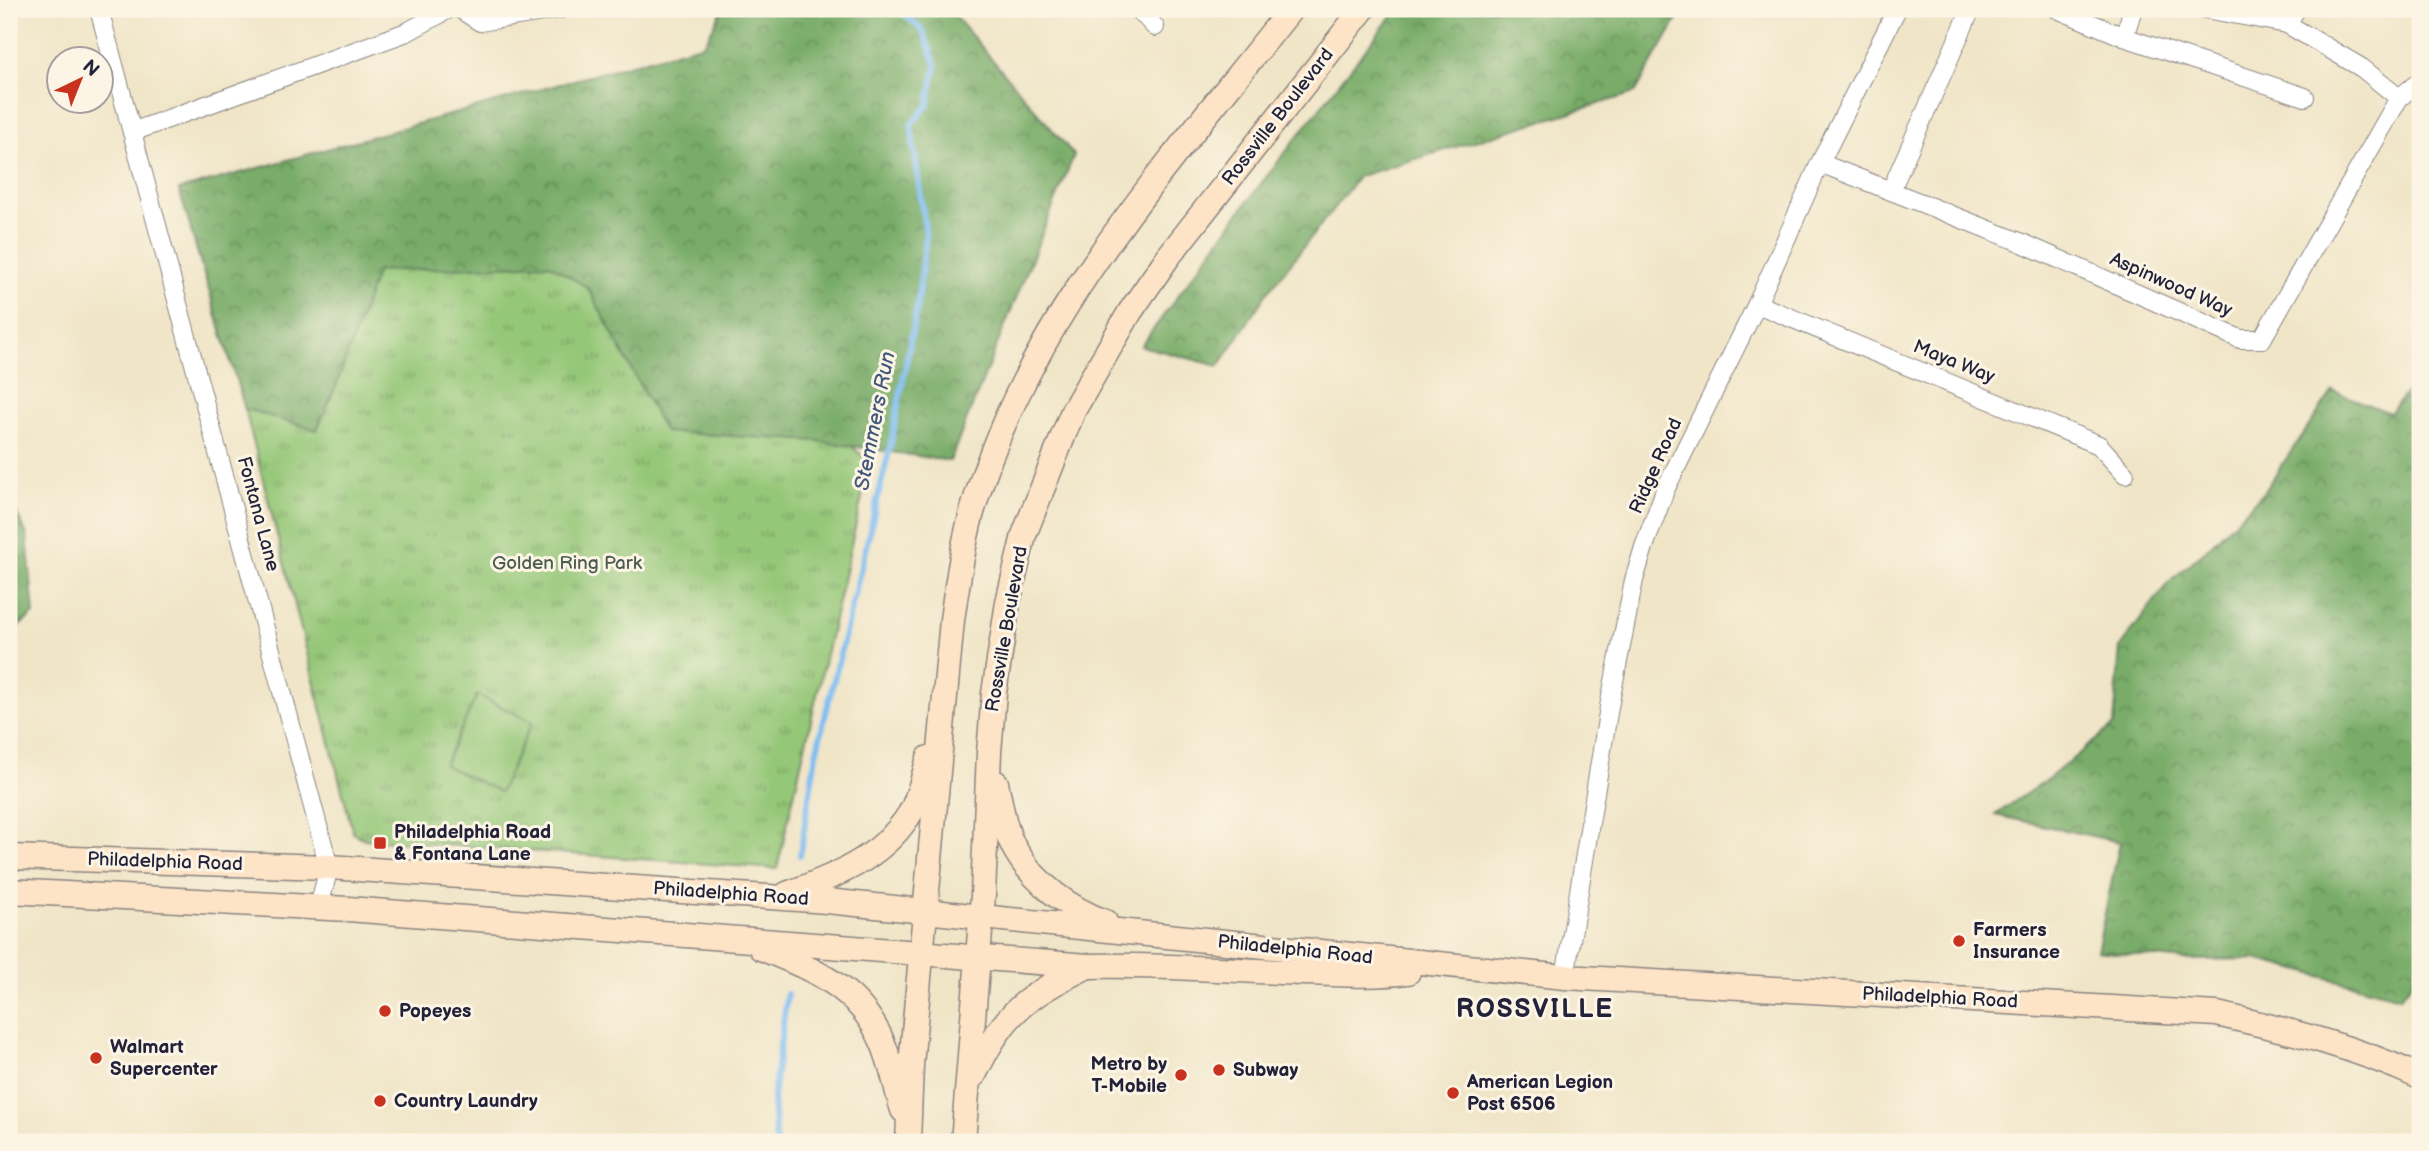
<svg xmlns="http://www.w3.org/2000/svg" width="2429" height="1151" font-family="'Balsamiq Sans',sans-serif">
  <defs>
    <pattern id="grass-tufts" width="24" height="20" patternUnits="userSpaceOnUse" patternTransform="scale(1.75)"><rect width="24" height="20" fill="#95c778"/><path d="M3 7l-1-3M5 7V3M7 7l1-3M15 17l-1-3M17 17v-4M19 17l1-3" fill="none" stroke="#79a164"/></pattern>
    <pattern id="forest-crowns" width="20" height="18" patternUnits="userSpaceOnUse" patternTransform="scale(1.75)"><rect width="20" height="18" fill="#78ac68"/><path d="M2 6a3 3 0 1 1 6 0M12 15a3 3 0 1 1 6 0" fill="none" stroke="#628c57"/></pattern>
  </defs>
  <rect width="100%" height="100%" fill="#fcf5e5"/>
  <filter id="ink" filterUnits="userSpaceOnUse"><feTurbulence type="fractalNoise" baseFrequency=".0143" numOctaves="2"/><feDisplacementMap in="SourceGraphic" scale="14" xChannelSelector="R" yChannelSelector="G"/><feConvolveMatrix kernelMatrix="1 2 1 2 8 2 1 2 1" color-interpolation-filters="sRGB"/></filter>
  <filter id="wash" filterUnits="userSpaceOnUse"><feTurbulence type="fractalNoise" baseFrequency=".00686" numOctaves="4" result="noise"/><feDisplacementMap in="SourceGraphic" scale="28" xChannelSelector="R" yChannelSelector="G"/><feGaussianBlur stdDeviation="1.57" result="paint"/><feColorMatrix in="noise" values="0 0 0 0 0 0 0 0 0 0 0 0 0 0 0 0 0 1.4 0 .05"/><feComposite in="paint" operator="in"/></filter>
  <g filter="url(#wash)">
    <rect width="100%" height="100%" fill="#f0e5c7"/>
    <polygon fill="url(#grass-tufts)" stroke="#5c745a" stroke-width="2" points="482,128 870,462 777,869 365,839 353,833 245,409 191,231"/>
    <g fill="url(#forest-crowns)" stroke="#4d6752" stroke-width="2">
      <polygon points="723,9 949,9 1074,155 950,461 818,441 665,432 588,288 549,264 377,271 337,384 317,430 245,409 179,190 704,44"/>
      <polygon points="1397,9 1683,9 1635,93 1359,176 1265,296 1219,366 1141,346 1256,190"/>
      <polygon points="2420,375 2420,974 2400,997 2256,959 2185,960 2097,951 2120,842 1995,815 2049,778 2114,725 2120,647 2168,583 2208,548 2262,494 2333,391 2390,413"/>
      <polygon points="9,497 27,535 34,614 9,634"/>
    </g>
    <polygon fill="#95c778" stroke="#5c745a" stroke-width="2" points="477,695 532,722 500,792 444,765"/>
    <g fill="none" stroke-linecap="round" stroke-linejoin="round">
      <g stroke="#7fbef3" stroke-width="6">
        <polyline points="800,855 816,754 891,443 917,306 926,236 911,125 928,105 936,65 923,31 899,9"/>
        <polyline points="776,1142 773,1097 787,994"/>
      </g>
    </g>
  </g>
  <g filter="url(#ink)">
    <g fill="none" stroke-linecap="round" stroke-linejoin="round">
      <g stroke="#898481" stroke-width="20">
        <g id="street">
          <polyline points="99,9 329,867 319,907"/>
          <polyline points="460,9 480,22 561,9"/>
          <polyline points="1138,9 1155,27"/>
          <polyline points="2057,9 2124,37 2305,97"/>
          <polyline points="2205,9 2287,24 2362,68 2399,98"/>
          <polyline points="2287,24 2296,9"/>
          <polyline points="2124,37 2133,9"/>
          <polyline points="132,132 407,32 449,9"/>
          <polyline points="1820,163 2020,242 2240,339 2262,339 2399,98 2420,81"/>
          <polyline points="1891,190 1971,9"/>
          <polyline points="1757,304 2099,445 2125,474"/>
          <polyline points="1565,977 1609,707 1634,580 1644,547 1665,490 1757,304 1820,163 1897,9"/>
        </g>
      </g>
      <g stroke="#898481" stroke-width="27">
        <g id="secondary">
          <path d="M996,783c5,22 8,48 20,68 19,33 54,58 89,71"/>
          <path d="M9,857l320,10 498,34 738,76 652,37c70,16 138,33 203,63"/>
          <path d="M9,891l339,18 740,57c73,-2 145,5 217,7 35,1 69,4 103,-1"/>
          <path d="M787,894c46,-17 94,-35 122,-79 10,-16 14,-38 20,-57"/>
          <path d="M761,948c59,24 106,43 127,109 6,17 9,35 15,53"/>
          <path d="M974,1075c31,-64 51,-78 114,-109"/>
          <path d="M908,1142l3,-77 41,-445c5,-35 10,-70 19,-104 54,-196 197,-351 320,-507"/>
          <polyline points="963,1142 983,895 989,752 994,693 1008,602 1024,535 1073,411 1130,312 1168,257 1363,9"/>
        </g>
      </g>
      <use href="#street" stroke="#fff" stroke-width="18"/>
      <use href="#secondary" stroke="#fee4c6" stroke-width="24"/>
    </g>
  </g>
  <g fill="#c8321e" stroke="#fcf5e5" stroke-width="2.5">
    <rect x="373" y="836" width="14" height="14" rx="3.5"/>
    <circle cx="1959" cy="941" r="7"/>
    <circle cx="385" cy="1011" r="7"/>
    <circle cx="96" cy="1058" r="7"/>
    <circle cx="1219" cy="1070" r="7"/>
    <circle cx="1181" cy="1075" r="7"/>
    <circle cx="1453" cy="1093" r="7"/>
    <circle cx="380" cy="1101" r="7"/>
  </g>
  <g text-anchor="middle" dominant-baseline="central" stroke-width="6" stroke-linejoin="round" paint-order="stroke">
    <g font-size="19" fill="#22223b" stroke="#fcf5e5">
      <text transform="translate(1278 117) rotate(-52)">Rossville Boulevard</text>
      <text transform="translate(2171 285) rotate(24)">Aspinwood Way</text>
      <text transform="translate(1954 362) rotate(22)">Maya Way</text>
      <text transform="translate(1656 466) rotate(-66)">Ridge Road</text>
      <text transform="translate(258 514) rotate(75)">Fontana Lane</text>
      <text transform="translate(1007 629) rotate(-80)">Rossville Boulevard</text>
      <text transform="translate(165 862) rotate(2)">Philadelphia Road</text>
      <text transform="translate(731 894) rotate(4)">Philadelphia Road</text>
      <text transform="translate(1295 950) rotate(6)">Philadelphia Road</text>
      <text transform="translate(1940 998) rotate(3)">Philadelphia Road</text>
    </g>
    <g font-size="19" fill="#4a5c50" stroke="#fcf5e5">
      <text x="567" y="563">Golden Ring Park</text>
    </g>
    <g font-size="19" font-weight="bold" fill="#22223b" stroke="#fcf5e5" text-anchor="start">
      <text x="394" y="832">Philadelphia Road<tspan x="394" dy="22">&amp; Fontana Lane</tspan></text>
      <text x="1973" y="930">Farmers<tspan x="1973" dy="22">Insurance</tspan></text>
      <text x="399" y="1011">Popeyes</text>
      <text x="110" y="1047">Walmart<tspan x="110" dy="22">Supercenter</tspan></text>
      <text x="1167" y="1064" text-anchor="end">Metro by<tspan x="1167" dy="22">T-Mobile</tspan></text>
      <text x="1233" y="1070">Subway</text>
      <text x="1467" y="1082">American Legion<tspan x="1467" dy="22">Post 6506</tspan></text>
      <text x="394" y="1101">Country Laundry</text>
    </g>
    <g font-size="21" font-style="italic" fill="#43597b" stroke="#fcf5e5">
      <text transform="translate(875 421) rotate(-79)">Stemmers Run</text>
    </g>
    <g font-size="26" font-weight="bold" letter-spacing="2" fill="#22223b" stroke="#fcf5e5">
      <text x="1535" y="1009">ROSSVILLE</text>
    </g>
  </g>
  <rect width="2429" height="1151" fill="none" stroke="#fcf5e5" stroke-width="35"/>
  <g transform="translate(80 80) rotate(43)"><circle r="33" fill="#fcf5e5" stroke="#a5a1a1" stroke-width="2"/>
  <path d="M0-5L12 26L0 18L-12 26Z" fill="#c8321e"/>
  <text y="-10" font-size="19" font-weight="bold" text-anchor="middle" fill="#22223b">N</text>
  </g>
</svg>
